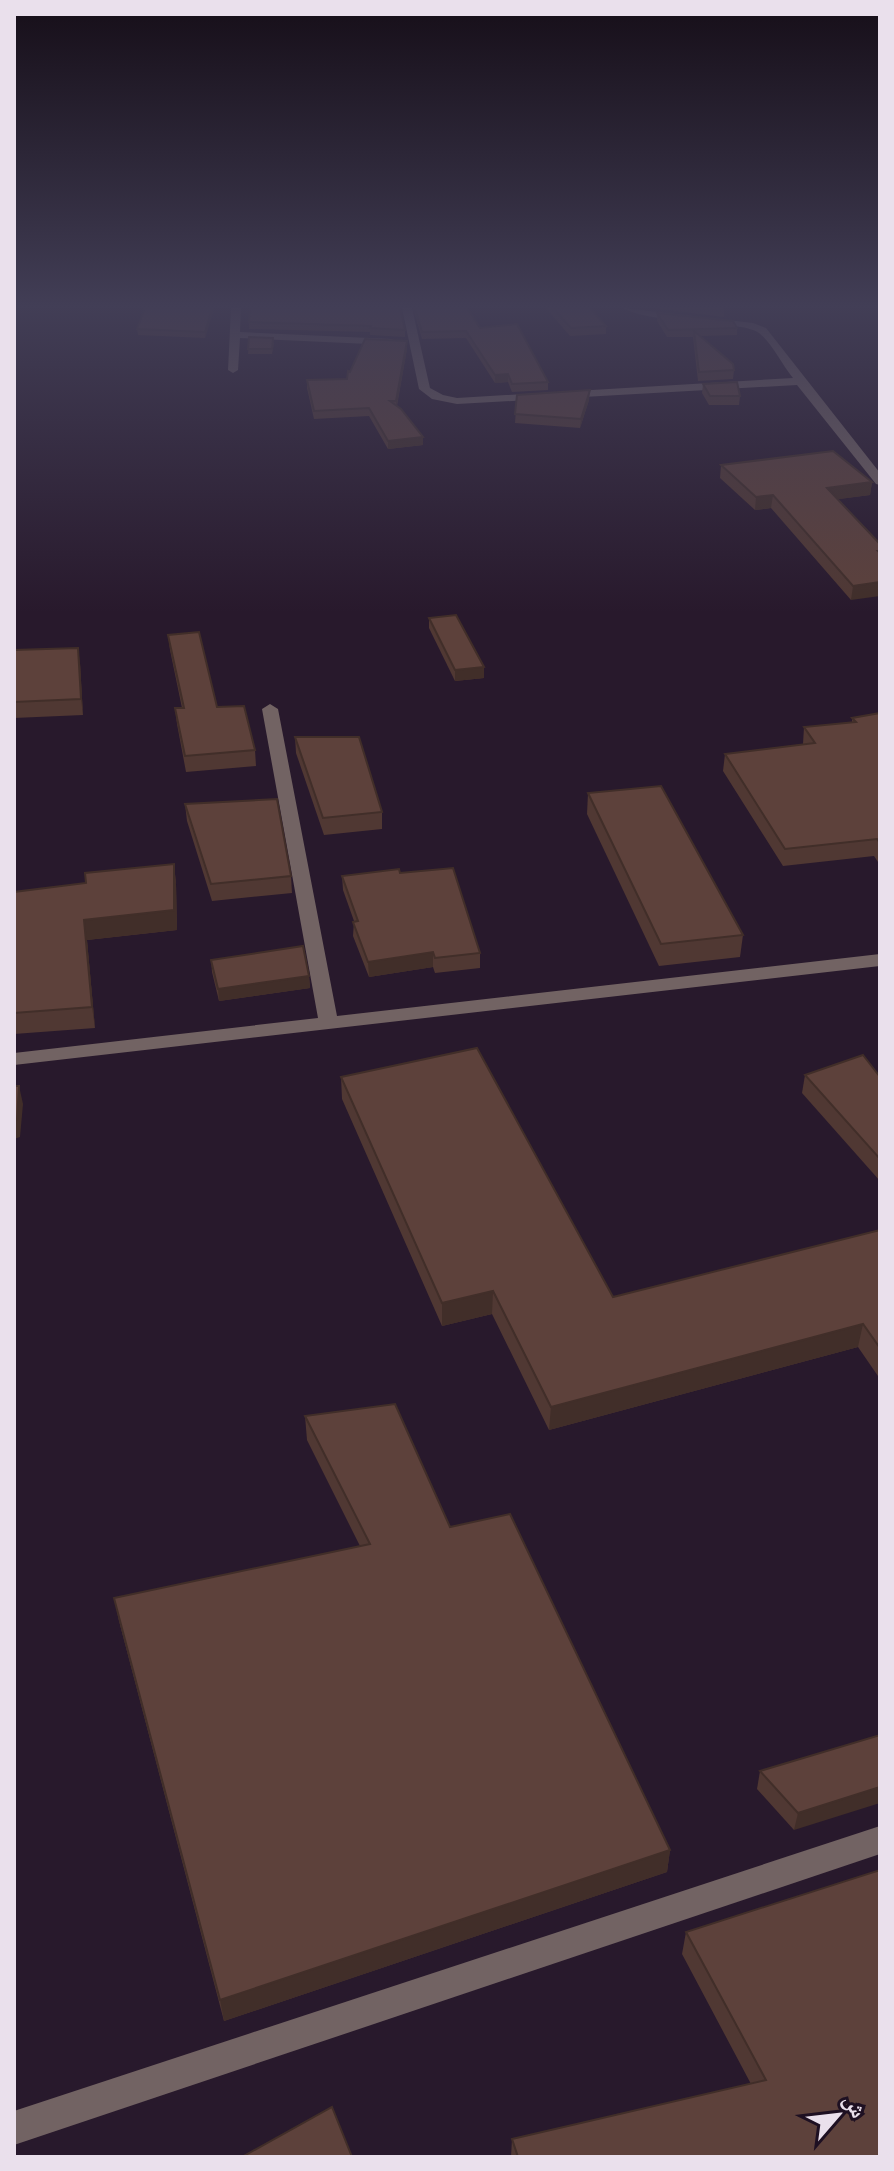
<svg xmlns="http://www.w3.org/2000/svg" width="894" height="2171" font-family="Montserrat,'Noto Naskh Arabic',sans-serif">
  <rect width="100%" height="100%" fill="#28192c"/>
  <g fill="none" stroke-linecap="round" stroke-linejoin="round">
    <g fill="#726363" fill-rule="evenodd">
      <polygon points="231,308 241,308 240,332 391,339 396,342 391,345 240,338 238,370 233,373 228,370"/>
      <path d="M402,308h10l18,80 13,7 14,3 336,-20c-11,-13 -21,-35 -34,-45 -16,-13 -106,-8 -136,-25l130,15 13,5 114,145v12l-4,-1 -79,-99 -340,19 -25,-5 -13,-10z"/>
      <polygon points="270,704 278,709 337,1016 880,954 880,966 14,1065 14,1053 318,1018 262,709"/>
      <polygon points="880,1826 880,1854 14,2145 14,2111"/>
    </g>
  </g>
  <g fill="#503833">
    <polygon points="214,308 205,338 138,335 137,329"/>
    <polygon points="250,308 405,330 405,337 370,335 370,332 249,329"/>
    <polygon points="413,308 467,308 480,328 548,382 548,390 512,392 508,382 495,383 466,338 422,339"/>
    <polygon points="546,308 590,308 606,326 606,334 570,336"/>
    <polygon points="652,308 724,308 724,317"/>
    <polygon points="657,313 737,328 737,335 700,336 734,370 733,379 698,381 693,337 667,337 657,321"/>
    <polygon points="249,337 274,343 272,354 248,354"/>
    <polygon points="407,341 407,349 397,406 423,437 423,445 388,449 369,416 314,419 307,388 307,380 347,379 350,372"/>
    <polygon points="703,384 740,396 739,405 709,405 702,393"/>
    <polygon points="517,395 589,400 580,428 515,423"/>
    <polygon points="721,465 872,482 870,495 838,499 880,544 851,600 771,508 755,510 720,478"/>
    <polygon points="429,618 484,667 484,678 455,681 429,628"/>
    <polygon points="168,635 217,707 255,750 256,766 186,772 177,724 175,708 182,708 170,650"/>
    <polygon points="14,650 80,663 83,715 14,718"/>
    <polygon points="880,713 880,865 874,856 783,866 723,771 725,754 803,744 804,727 852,722 852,718"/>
    <polygon points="295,737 382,812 382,829 324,835 296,753"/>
    <polygon points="588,793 743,935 740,957 659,966 587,814"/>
    <polygon points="185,804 291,876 292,893 212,901 187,821"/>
    <polygon points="174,864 176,884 177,930 87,940 95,1028 14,1034 14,892 86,883"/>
    <polygon points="400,873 480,953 480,968 435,973 433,967 369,977 353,936 354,921 343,890 342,876"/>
    <polygon points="211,960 309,976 310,988 219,1001 212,972"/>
    <polygon points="805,1075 880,1077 880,1181 802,1093"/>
    <polygon points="341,1077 613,1297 880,1230 880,1379 858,1347 549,1430 492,1314 442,1326 342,1099"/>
    <polygon points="305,1416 450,1527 670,1850 667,1872 224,2021 119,1621 114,1598 360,1546 307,1440"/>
    <polygon points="880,1735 794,1830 757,1789 760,1771"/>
    <polygon points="686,1932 880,2157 511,2157 512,2139 751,2084 682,1954"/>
  </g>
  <g fill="#412e29">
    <polygon points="212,308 214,308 205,338 205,332"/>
    <polygon points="407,341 407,349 396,409 396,401"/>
    <polygon points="508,374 508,382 495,383 495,375"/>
    <polygon points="590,390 589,400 580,428 581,419"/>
    <polygon points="423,437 423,445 388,449 388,441"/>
    <polygon points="872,482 870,495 825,501 827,488"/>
    <polygon points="773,495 771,508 755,510 756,497"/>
    <polygon points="880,582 880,596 851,600 853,586"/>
    <polygon points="78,648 80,663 83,715 81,699"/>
    <polygon points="484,667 484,678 455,681 455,670"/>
    <polygon points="174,864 176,884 177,930 87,940 95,1028 92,1007 84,920"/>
    <polygon points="433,952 433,967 369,977 368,962"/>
    <polygon points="309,976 310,988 219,1001 218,989"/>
    <polygon points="19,1086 23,1104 20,1137 14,1139 14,1120"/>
    <polygon points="493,1291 492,1314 442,1326 442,1303"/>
    <polygon points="863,1324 858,1347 549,1430 551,1407"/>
    <polygon points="880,1787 880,1803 794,1830 798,1813"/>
    <polygon points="670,1850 667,1872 224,2021 220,2000"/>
  </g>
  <g fill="#5d413b" stroke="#412e29" stroke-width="2">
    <polygon points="145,308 212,308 205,332 137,329"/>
    <polygon points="250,308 400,308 405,330 370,328 371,326 249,322"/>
    <polygon points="415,308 467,308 480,328 517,324 548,382 512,384 508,374 495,375 466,331 422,332"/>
    <polygon points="553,308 590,308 606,326 571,328"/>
    <polygon points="657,313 733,321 737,328 668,330"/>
    <polygon points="694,331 733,364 734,370 699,372"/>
    <polygon points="249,337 273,338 272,349 248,349"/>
    <polygon points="365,339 407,341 396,401 390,401 401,409 423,437 388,441 369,408 314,411 307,380 347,379 348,371 350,372"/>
    <polygon points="737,382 740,396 710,396 703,384"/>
    <polygon points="590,390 581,419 515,414 517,395"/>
    <polygon points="833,451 872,482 827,488 880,544 880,551 878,551 880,553 880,582 853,586 773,495 756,497 721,465"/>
    <polygon points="456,615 484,667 455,670 429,618"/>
    <polygon points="199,632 217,707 244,706 255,750 185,756 175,708 184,708 168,635"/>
    <polygon points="78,648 81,699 14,702 14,650"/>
    <polygon points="880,713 880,843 877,839 785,849 725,754 815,743 804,727 856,722 852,718"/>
    <polygon points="295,737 359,737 382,812 323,818"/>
    <polygon points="661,786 743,935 661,944 588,793"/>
    <polygon points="277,799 291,876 211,884 185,804"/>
    <polygon points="174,864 174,910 84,920 92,1007 14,1013 14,892 86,883 85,873"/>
    <polygon points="453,868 480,953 435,958 433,952 368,962 353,922 358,921 342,876 399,869 400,873"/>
    <polygon points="303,946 309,976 218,989 211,960"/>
    <polygon points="477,1048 613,1297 880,1230 880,1348 863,1324 551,1407 493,1291 442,1303 341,1077"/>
    <polygon points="863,1055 880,1077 880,1159 805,1075"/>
    <polygon points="14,1086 19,1086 17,1119 14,1120"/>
    <polygon points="395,1404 450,1527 510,1514 670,1850 220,2000 114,1598 370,1544 305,1416"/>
    <polygon points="880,1735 880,1787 798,1813 760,1771"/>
    <polygon points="880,1870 880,2157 518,2157 512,2139 766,2080 686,1932"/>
    <polygon points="332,2107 352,2157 242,2157"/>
  </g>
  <linearGradient id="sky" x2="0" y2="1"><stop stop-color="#160e18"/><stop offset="0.5" stop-color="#423e56"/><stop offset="1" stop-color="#423e56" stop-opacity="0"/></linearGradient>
  <rect width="894" height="612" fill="url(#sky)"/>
  <rect width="894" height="2171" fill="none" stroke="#eae0ec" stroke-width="32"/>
  <g transform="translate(838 2115) rotate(62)" stroke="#1e1022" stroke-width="6" paint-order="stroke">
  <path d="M0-6L14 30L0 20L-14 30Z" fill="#eae0ec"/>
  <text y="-12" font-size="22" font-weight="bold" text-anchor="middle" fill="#eae0ec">ش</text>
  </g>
</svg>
